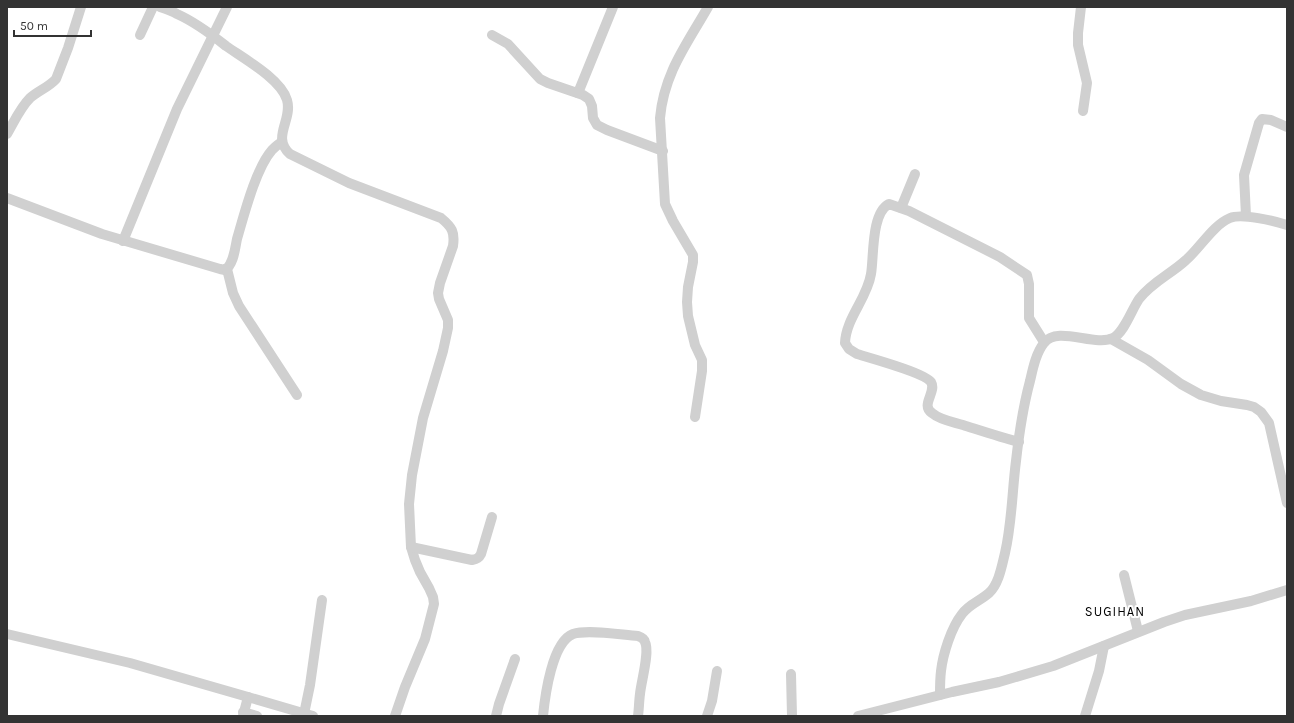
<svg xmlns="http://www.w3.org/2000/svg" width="1294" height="723" font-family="Karla,sans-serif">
  <rect width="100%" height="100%" fill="#fff"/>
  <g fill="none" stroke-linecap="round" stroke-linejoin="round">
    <g stroke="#d0d0d0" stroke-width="10">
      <path d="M160,7c6,2 12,4 17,7 18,8 34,20 49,32 17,12 55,33 61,54 6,20 -16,37 3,54l59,29 92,35c11,9 14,14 12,28l-13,37 -2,10 1,6 9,21v8l-5,23 -20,67 -11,57 -3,29 2,43 4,13 5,12 9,16 4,9 1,7 -9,35 -20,48 -10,29"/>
      <polyline points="1081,7 1078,33 1078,45 1087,83 1083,111"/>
      <polyline points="140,35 153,7"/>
      <polyline points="492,35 508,44 540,79 548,83 583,95 589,99 592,106 593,118 597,125 607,130 663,151"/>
      <polyline points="578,93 613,7"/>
      <path d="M7,134c7,-12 13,-26 23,-36 8,-7 19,-11 26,-19l12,-31 13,-41"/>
      <path d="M7,198l95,36 118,35 5,1c9,-6 10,-22 12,-31 7,-24 19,-71 35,-89 3,-3 6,-6 10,-8"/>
      <polyline points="901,208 915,174"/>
      <polyline points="1246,216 1244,175 1259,123 1262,119 1271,120 1287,127"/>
      <polyline points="123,241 177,109 227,7"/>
      <polyline points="227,269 233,293 239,306 297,395"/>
      <polyline points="1111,339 1148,360 1181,384 1201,395 1221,401 1247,405 1254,407 1261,412 1269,423 1287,503"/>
      <path d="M695,417l7,-46v-11l-7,-15 -7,-29 -1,-14 1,-15 5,-25v-7l-20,-34 -8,-17 -5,-86c4,-45 27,-74 48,-111"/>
      <path d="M1019,442c-19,-5 -37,-11 -56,-17 -10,-3 -23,-5 -31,-12 -12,-8 5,-21 -1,-31 -6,-9 -61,-24 -74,-28l-8,-5 -4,-6c1,-25 22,-44 26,-69 3,-17 0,-61 18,-70l20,7 91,46 27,18 2,9v34l15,24"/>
      <path d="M411,547l61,13c5,-1 7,-2 9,-6l11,-37"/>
      <polyline points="1124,575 1138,631"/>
      <polyline points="7,634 130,663 248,697 243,716"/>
      <polyline points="791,674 792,716"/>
      <path d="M940,695c0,-8 0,-16 1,-24 2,-17 10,-43 21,-57 7,-10 18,-13 27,-21 10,-9 13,-28 16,-40 7,-30 7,-61 11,-92 3,-27 7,-54 14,-80 3,-13 6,-28 14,-38 13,-18 51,4 69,-5 11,-5 19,-29 26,-39 13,-17 32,-25 47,-39 14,-12 27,-35 44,-42 12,-5 44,3 57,7"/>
      <polyline points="248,697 313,716"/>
      <polyline points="243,712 257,716"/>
      <polyline points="304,714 310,685 322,600"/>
      <polyline points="496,716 499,704 515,659"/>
      <path d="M543,716c2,-20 9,-74 30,-82 15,-5 49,1 65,2 3,1 6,2 7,6 5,10 -4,40 -5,52 -1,7 -1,15 -2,22"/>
      <polyline points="707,716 712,701 717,671"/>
      <polyline points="858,716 952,692 999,682 1053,666 1164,622 1185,615 1251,601 1287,590"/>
      <polyline points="1085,716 1099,671 1104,646"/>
    </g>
  </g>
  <g text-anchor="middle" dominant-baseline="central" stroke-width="4" stroke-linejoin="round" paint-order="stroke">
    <g font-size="13" letter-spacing="1" fill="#000" stroke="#fff">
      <text x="1115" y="611">SUGIHAN</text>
    </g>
  </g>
  <rect width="1294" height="723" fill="none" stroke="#333333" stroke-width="16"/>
  <path d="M14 30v6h77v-6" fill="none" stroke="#333333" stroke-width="2"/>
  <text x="20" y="30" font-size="12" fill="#333333" stroke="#ffffff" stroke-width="3" paint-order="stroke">50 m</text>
</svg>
